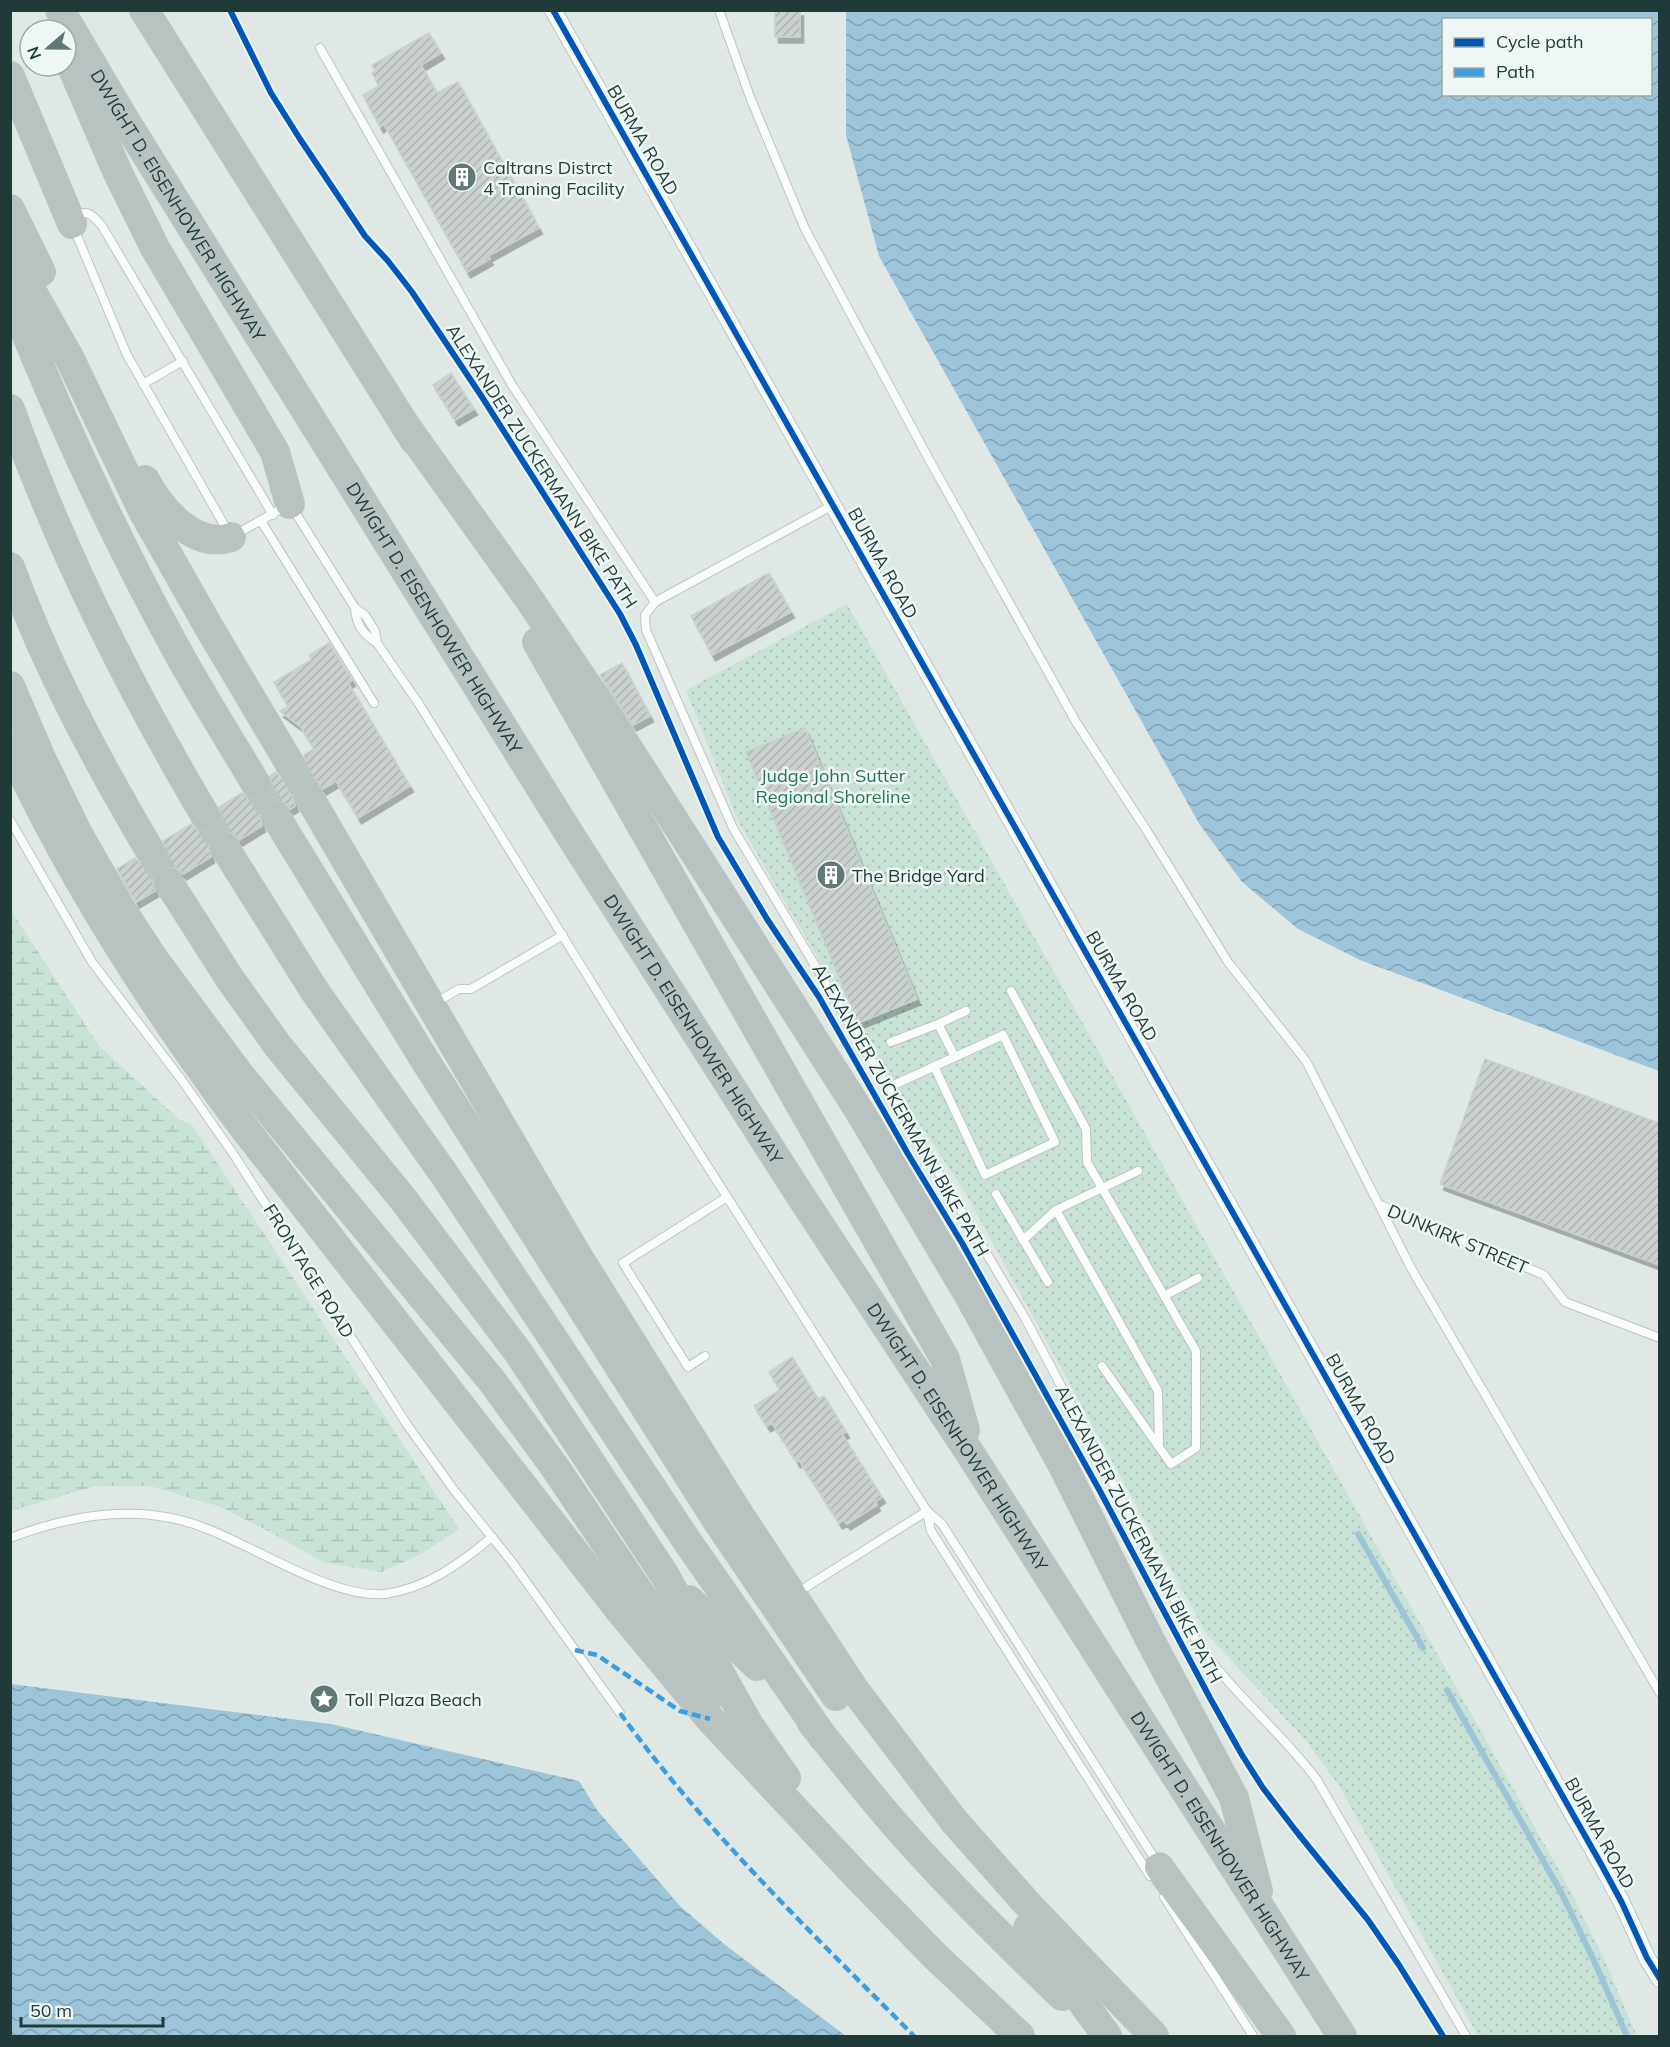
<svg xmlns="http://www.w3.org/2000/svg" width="1670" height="2047" font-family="Mulish,sans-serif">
  <defs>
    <pattern id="grass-dots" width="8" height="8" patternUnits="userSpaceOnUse" patternTransform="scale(1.5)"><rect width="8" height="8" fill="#c8e2d6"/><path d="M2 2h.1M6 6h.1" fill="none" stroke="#abc3b8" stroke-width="1.8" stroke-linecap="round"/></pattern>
    <pattern id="wetland-marsh" width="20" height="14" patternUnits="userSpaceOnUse" patternTransform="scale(1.5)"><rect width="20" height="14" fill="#c8e2d6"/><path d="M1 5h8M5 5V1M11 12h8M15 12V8" fill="none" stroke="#abc3b8"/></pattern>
    <pattern id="water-waves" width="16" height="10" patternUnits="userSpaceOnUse" patternTransform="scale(1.5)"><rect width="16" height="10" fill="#9dc5da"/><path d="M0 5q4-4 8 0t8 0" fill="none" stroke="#7fa1b2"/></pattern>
    <pattern id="building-hatch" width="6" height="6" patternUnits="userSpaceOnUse" patternTransform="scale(1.5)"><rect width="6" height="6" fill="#cad1cf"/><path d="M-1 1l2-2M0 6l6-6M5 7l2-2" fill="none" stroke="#adb4b2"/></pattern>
    <filter id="shadow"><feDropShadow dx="3.5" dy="6" stdDeviation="0" flood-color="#0004"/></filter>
  </defs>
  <rect width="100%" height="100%" fill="#e0e8e6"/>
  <polygon fill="url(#grass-dots)" points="847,604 1568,1886 1604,1959 1637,2036 1478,2036 1338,1784 1306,1741 1206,1633 966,1194 875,1056 739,823 686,690"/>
  <polygon fill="url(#wetland-marsh)" points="11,910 99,1046 180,1120 192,1125 459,1529 421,1554 382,1572 325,1563 270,1532 218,1506 150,1486 95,1486 11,1511"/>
  <g fill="url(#water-waves)" fill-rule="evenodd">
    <path d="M846,11h813v1060l-299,-111 -62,-31 -56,-47 -42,-57 -321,-569 -33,-121zM1444,20h206v74h-206z"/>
    <polygon points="11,1684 331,1724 579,1781 597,1810 680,1906 724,1944 846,2036 11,2036"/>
  </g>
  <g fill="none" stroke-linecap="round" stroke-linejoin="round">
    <g stroke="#9dc5da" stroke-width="6">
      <polyline points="1358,1534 1423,1648"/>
      <polyline points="1447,1690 1562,1894 1595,1963 1627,2036"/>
    </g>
  </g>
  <g fill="url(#building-hatch)" stroke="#c9d0cf" stroke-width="1.5" filter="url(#shadow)">
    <rect x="775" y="10" width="25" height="27"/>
    <polygon points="429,33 441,53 421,65 437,93 458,82 539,228 488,256 490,259 467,272 384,124 380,127 363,95 379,86 372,73 375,71 372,65"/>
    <polygon points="451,373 474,409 455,420 433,385"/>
    <polygon points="769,573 791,612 712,655 691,616"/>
    <polygon points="329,643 352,680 348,683 410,786 358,818 336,781 323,789 317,782 309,781 301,783 294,789 293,798 295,806 290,809 283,802 276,801 268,803 261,810 260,818 262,826 239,840 232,833 225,832 217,834 210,841 209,849 211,857 183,874 176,868 168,867 161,869 154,876 153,883 155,891 136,902 117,869 135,858 140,863 148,865 157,863 164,857 165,848 163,841 191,824 197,830 204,831 214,829 219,824 221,816 219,807 242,793 248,798 256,800 265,798 270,792 272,784 270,776 276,772 281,778 290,780 298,778 304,773 306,764 304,755 314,749 301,727 280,711 288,706 274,682 311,660 309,655"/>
    <polygon points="622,663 650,716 633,725 600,675"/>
    <polygon points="805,728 917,999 858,1023 746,752"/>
    <polygon points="1485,1059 1659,1123 1659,1265 1440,1184"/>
    <polygon points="792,1357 818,1399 824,1396 846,1432 842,1434 882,1497 875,1502 877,1505 847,1524 844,1520 839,1523 799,1460 797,1462 772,1423 767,1426 754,1406 780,1390 769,1372"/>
  </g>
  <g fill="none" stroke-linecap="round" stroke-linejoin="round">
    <g stroke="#b9c5c3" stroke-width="28" stroke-dasharray="28 14" stroke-linecap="butt">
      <polyline points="290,764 309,797"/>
      <polyline points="256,784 276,817"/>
      <polyline points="205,815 225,848"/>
      <polyline points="149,849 169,883"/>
    </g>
    <g stroke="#bdc5c3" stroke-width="10">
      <g id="service">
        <polyline points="719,10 750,97 805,229 931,463 1076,722 1147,831 1228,962 1306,1061 1411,1268 1660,1693"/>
        <polyline points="320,48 512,385 655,602"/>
        <polyline points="143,384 183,361"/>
        <path d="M833,505l-178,97 -10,13 1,15 87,198 292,490 171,322c34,52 84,90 121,140l149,256"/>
        <path d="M273,515l-171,-289c-10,-12 -19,-21 -30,-2l55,131 104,182 59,-33 65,104 10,7 10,16 2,12 42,61 205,331 303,476 15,13 216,340"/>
        <polyline points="261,521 374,703"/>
        <path d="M355,608c1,17 8,26 22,35"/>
        <polyline points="10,820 92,962 181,1079 234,1155 408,1426 454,1490 512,1562 620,1713"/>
        <polyline points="1011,991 1086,1129 1087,1162 1196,1351 1196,1448 1171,1464 1102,1366"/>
        <polyline points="435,1003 459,989 471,989 563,935"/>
        <polyline points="938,1024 966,1011"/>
        <polyline points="891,1042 938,1024 955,1057"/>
        <polyline points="887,1088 1003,1035 1055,1142 985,1175 934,1066"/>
        <polyline points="1138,1171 1056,1210 1158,1391 1159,1445"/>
        <polyline points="996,1194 1048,1282"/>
        <polyline points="1380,1205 1544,1275 1565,1302 1660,1338"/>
        <polyline points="1023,1240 1056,1210"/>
        <polyline points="1164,1296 1198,1278"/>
        <polyline points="705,1356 688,1367 623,1263 727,1197"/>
        <polyline points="927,1512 931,1531 1150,1876"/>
        <path d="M10,1538c50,-19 108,-31 161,-20 26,5 49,16 72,27 38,18 100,53 141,49 42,-5 77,-31 108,-57"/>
        <polyline points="795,1594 927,1511"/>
        <polyline points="1164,1897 1253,2036"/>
      </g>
    </g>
    <g stroke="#bdc5c3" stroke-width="18">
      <polyline id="minor" points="553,10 1601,1864 1622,1903 1647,1958 1660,1979"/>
    </g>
    <g stroke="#bac5c3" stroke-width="30">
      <g id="motorway">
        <path id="s1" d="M60,10l63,107 447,718 228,357 175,266 369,578"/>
        <polyline points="144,10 415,441"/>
        <polyline points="66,53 117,171 155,248 275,452 290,504"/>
        <polyline points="10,76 72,224"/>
        <polyline points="10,209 41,272"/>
        <polyline points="10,253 70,359 143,511 210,629 290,764"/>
        <path d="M10,294c49,123 106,246 170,362 24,43 51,86 76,128"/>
        <path d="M10,409c51,142 118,276 195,406"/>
        <polyline points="405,425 527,596 605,712 860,1112 967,1292 1063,1466 1149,1638 1234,1798 1258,1891"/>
        <path d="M145,480c15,28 49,70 86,57"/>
        <path d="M10,567c36,99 86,192 139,282"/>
        <polyline points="537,642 945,1359 965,1430"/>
        <polyline points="10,686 40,756 78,834 121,909 153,958 239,1074 492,1381 554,1466 645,1601 715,1693"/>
        <path d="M10,746c62,135 142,259 231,378l380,488 89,107 146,156 79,81 85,80"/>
        <polyline points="309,797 577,1255 735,1508 854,1689 954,1821 1031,1908 1154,2036"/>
        <polyline points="276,817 421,1054 716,1519 836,1696"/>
        <polyline points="225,848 314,990 444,1174 685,1538 823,1737"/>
        <polyline points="169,883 230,979 278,1046 403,1199 518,1352 664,1574 749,1725 786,1778"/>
        <polyline points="689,1600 757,1666"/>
        <path d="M812,1723c27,33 53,67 81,99 53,61 111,118 169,174"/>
        <polyline points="1159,1867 1281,2036"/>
        <polyline points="1028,1928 1107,2036"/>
      </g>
    </g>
    <use href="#service" stroke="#fafcfb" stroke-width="8"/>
    <use href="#minor" stroke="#fafcfb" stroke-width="16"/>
    <use href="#motorway" stroke="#b8c2c1" stroke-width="28"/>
    <g stroke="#3c9ee2" stroke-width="4.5" stroke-dasharray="9 4.5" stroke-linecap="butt">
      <polyline points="575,1650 597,1655 680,1711 710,1719"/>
      <path d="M620,1713c86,119 192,220 294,323"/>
    </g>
    <g stroke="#eef7f4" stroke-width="10">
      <g id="cycleway">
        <polyline points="230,10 271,93 300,139 365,236 388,261 412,292 482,397 620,614 636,645 718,837 767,919 819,997 908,1154 962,1243 1101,1493 1210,1698 1242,1755 1263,1788 1296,1831 1368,1920 1399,1965 1443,2036"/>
        <polyline points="553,10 1601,1864 1622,1903 1647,1958 1660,1979"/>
      </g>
    </g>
    <use href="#cycleway" stroke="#0057b8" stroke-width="6"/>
  </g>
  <defs>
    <g id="building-disc" transform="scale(1.5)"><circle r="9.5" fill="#627876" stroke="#eef7f4"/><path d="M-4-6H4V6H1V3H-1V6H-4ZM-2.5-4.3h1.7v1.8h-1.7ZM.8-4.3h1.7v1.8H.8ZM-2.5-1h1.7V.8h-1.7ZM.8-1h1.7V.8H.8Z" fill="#fff"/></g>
    <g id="sight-disc" transform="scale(1.5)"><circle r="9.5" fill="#627876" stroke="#eef7f4"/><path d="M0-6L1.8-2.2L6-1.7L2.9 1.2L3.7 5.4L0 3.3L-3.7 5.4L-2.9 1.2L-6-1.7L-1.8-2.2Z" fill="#fff"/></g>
  </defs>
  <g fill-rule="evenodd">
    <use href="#building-disc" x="462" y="177"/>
    <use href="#building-disc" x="831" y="875"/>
    <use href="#sight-disc" x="324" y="1699"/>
  </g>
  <g text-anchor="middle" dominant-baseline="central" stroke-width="5" stroke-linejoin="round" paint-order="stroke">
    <g font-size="18" fill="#1e3b39" stroke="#eef7f4">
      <text transform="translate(643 140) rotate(60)">BURMA ROAD</text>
      <text stroke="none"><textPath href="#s1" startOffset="228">DWIGHT D. EISENHOWER HIGHWAY</textPath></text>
      <text transform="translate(542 466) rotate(57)">ALEXANDER ZUCKERMANN BIKE PATH</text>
      <text transform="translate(883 563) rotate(61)">BURMA ROAD</text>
      <text stroke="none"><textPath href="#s1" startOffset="714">DWIGHT D. EISENHOWER HIGHWAY</textPath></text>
      <text transform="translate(1122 986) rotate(60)">BURMA ROAD</text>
      <text stroke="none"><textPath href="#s1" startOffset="1200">DWIGHT D. EISENHOWER HIGHWAY</textPath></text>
      <text transform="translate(901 1110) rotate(60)">ALEXANDER ZUCKERMANN BIKE PATH</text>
      <text transform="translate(1458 1239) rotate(23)">DUNKIRK STREET</text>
      <text transform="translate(309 1271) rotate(58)">FRONTAGE ROAD</text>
      <text transform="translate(1361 1409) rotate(61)">BURMA ROAD</text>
      <text stroke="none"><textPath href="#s1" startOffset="1686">DWIGHT D. EISENHOWER HIGHWAY</textPath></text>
      <text transform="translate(1139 1534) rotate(62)">ALEXANDER ZUCKERMANN BIKE PATH</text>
      <text transform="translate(1600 1833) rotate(61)">BURMA ROAD</text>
      <text stroke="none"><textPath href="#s1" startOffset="2172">DWIGHT D. EISENHOWER HIGHWAY</textPath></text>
    </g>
    <g font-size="18" fill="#1e3b39" stroke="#eef7f4" text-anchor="start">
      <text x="483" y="167">Caltrans Distrct<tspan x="483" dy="21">4 Traning Facility</tspan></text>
      <text x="852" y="875">The Bridge Yard</text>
      <text x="345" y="1699">Toll Plaza Beach</text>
    </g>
    <g font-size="18" fill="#257554" stroke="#eef7f4">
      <text x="833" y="775">Judge John Sutter<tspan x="833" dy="21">Regional Shoreline</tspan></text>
    </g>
  </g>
  <rect width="1670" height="2047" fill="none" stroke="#1e3b39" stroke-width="24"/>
  <rect x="1442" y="18" width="210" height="78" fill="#eef7f4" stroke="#9baca9" stroke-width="1.5"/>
  <rect x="1454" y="38" width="30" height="9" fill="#0057b8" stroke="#9baca9" stroke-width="1.5"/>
  <text x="1496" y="48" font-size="18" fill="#1e3b39">Cycle path</text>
  <rect x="1454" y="68" width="30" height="9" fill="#3c9ee2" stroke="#9baca9" stroke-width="1.5"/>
  <text x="1496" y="78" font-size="18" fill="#1e3b39">Path</text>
  <g transform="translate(48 48) rotate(250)"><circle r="28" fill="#eef7f4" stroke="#9baca9" stroke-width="1.5"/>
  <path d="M0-4.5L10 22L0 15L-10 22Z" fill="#627876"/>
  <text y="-9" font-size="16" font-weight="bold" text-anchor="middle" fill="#1e3b39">N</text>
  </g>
  <path d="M21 2017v9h142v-9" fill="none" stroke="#1e3b39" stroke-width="3"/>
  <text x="30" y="2017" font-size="18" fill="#1e3b39" stroke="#eef7f4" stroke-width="4.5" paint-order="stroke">50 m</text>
</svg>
